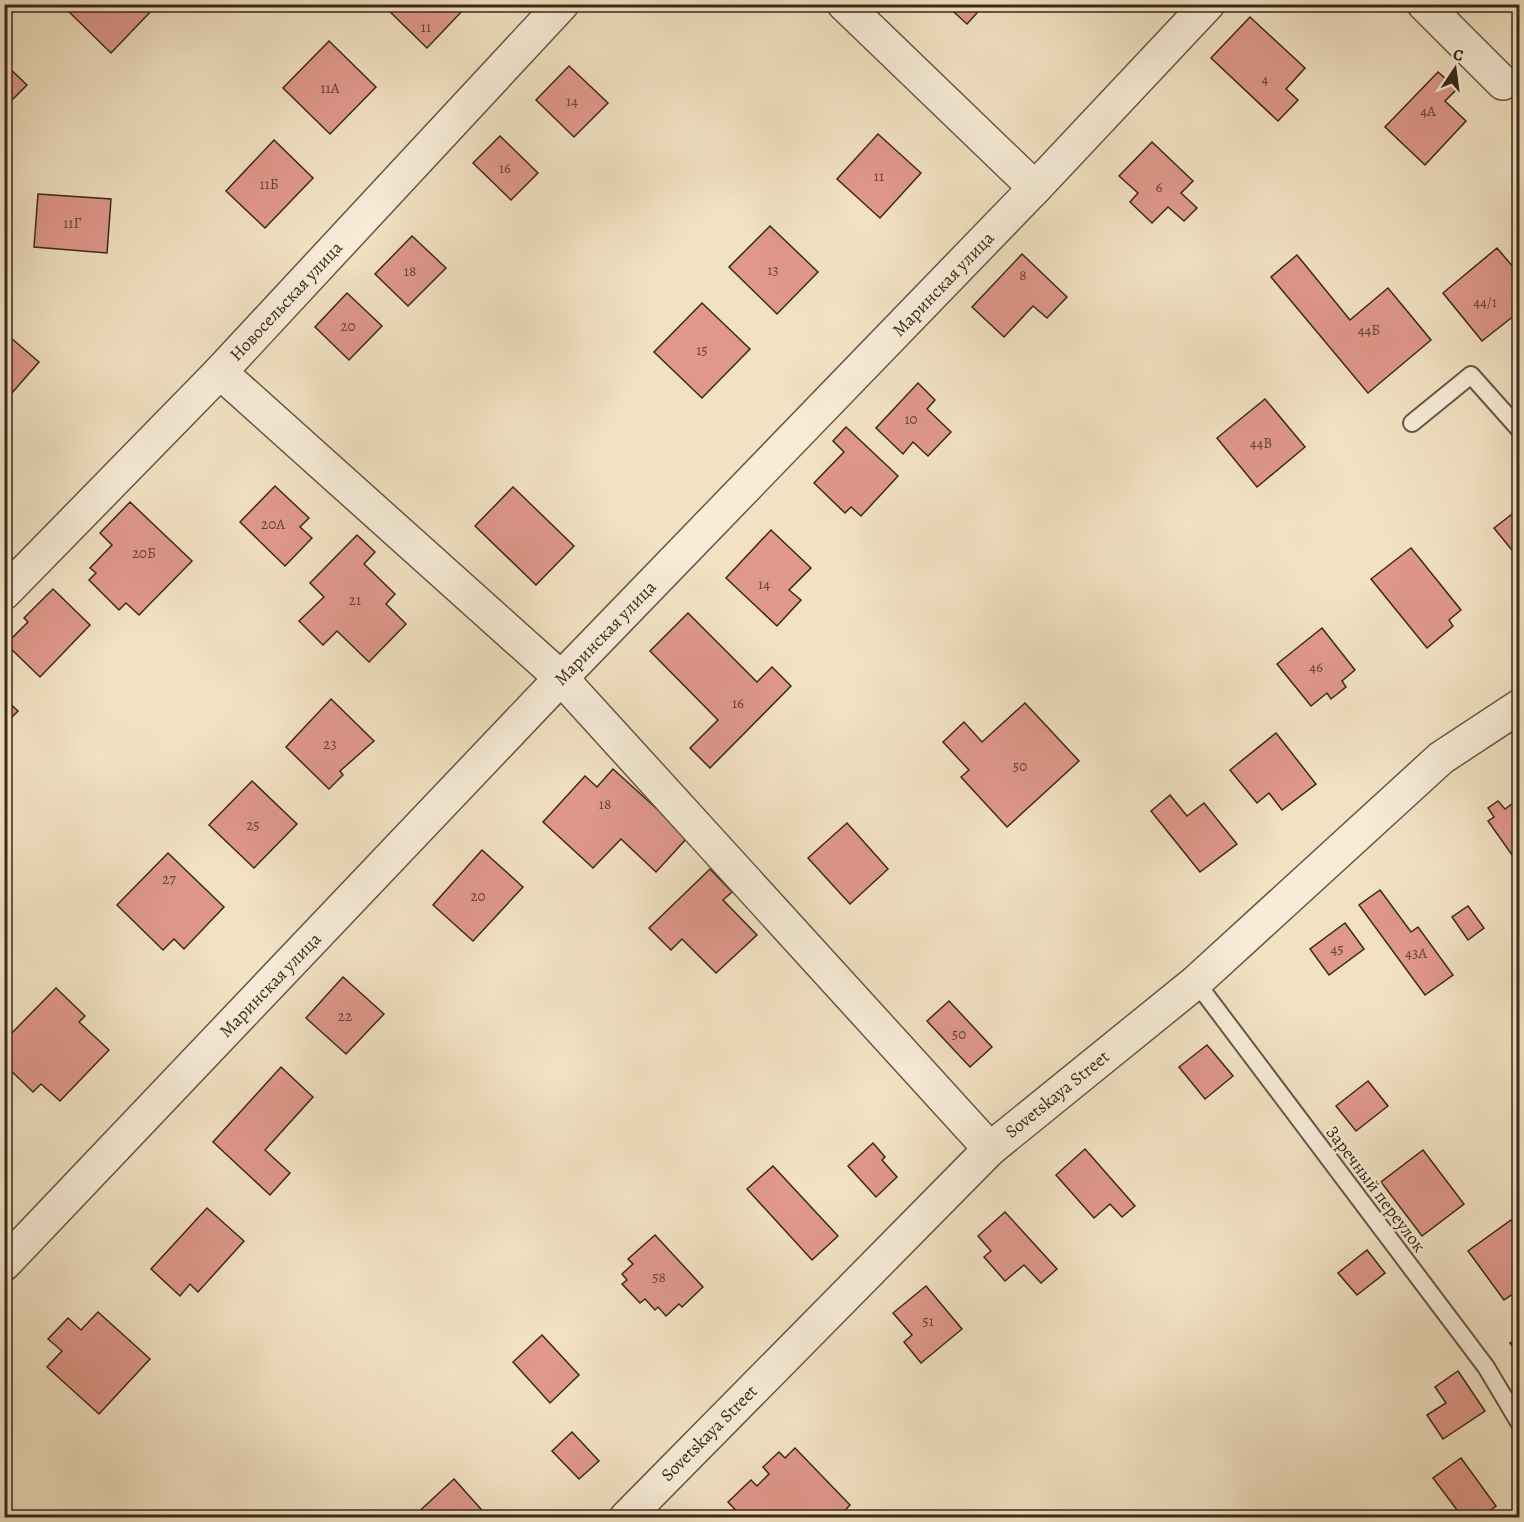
<svg xmlns="http://www.w3.org/2000/svg" width="1524" height="1522" font-family="Alegreya,serif">
  <rect width="100%" height="100%" fill="#f2e2c3"/>
  <filter id="stains"><feTurbulence type="fractalNoise" baseFrequency=".00333" numOctaves="4"/><feColorMatrix values="0 0 0 0 .2 0 0 0 0 .09 0 0 0 0 .02 0 0 0 .5 -.17"/></filter>
  <radialGradient id="worn" r=".72"><stop offset=".6" stop-color="#630" stop-opacity="0"/><stop offset="1" stop-color="#630" stop-opacity=".3"/></radialGradient>
  <g fill="#e0988c" stroke="#3a2919" stroke-width="1.5">
    <polygon points="61,4 154,4 156,6 111,53"/>
    <polygon points="382,4 464,4 466,7 427,48"/>
    <polygon points="945,4 985,4 967,24"/>
    <polygon points="1250,17 1305,68 1286,89 1298,100 1278,121 1211,58"/>
    <polygon points="329,41 376,87 330,134 283,88"/>
    <polygon points="4,63 27,85 4,108"/>
    <polygon points="569,66 608,103 574,137 536,100"/>
    <polygon points="1438,72 1457,89 1445,101 1466,121 1425,165 1385,127"/>
    <polygon points="878,134 921,173 880,218 837,179"/>
    <polygon points="500,136 538,173 511,200 473,163"/>
    <polygon points="274,140 313,178 265,228 226,191"/>
    <polygon points="1152,142 1193,181 1181,193 1197,208 1184,221 1168,207 1152,223 1130,202 1138,193 1119,176"/>
    <polygon points="38,194 111,199 107,253 34,247"/>
    <polygon points="770,226 818,272 777,314 729,267"/>
    <polygon points="412,236 446,268 408,306 375,274"/>
    <polygon points="1497,248 1520,275 1520,311 1482,341 1443,293"/>
    <polygon points="1022,254 1067,297 1047,318 1033,306 1004,337 972,307"/>
    <polygon points="1297,255 1350,320 1388,288 1431,340 1368,393 1271,277"/>
    <polygon points="347,293 382,326 349,360 315,327"/>
    <polygon points="702,303 750,349 702,398 654,352"/>
    <polygon points="4,332 39,362 4,402"/>
    <polygon points="918,383 935,400 927,409 951,432 928,456 913,442 903,454 876,428"/>
    <polygon points="1265,399 1305,447 1257,487 1217,438"/>
    <polygon points="846,427 898,476 861,516 851,507 845,513 814,483 844,452 833,441"/>
    <polygon points="275,486 309,518 300,527 312,538 285,566 240,522"/>
    <polygon points="513,487 574,546 536,585 475,526"/>
    <polygon points="130,502 192,561 139,615 126,603 119,610 89,580 96,573 90,568 112,545 100,533"/>
    <polygon points="1520,508 1520,560 1494,528"/>
    <polygon points="771,530 811,568 789,590 801,600 777,626 726,578"/>
    <polygon points="357,535 375,552 364,564 395,594 386,604 406,624 369,662 337,631 323,645 299,621 324,597 310,583"/>
    <polygon points="1411,548 1461,610 1449,620 1453,626 1427,648 1371,579"/>
    <polygon points="53,589 90,625 40,677 6,644 28,622 24,618"/>
    <polygon points="688,613 757,682 772,667 791,686 710,768 690,748 718,720 650,651"/>
    <polygon points="1322,628 1355,670 1342,681 1346,687 1331,699 1327,693 1311,706 1277,664"/>
    <polygon points="4,698 18,711 4,725"/>
    <polygon points="331,699 374,741 340,771 343,775 329,789 286,747"/>
    <polygon points="1025,703 1079,761 1007,827 961,777 969,770 943,742 964,722 982,742"/>
    <polygon points="1276,733 1316,784 1282,810 1269,793 1257,803 1230,770"/>
    <polygon points="613,769 688,837 656,872 621,839 593,868 543,822 585,776 597,787"/>
    <polygon points="252,781 297,824 254,868 209,825"/>
    <polygon points="1170,795 1187,816 1204,803 1237,844 1200,872 1151,811"/>
    <polygon points="1520,798 1520,860 1517,862 1488,821 1494,817 1488,808 1498,801 1505,809"/>
    <polygon points="847,823 888,869 850,904 808,858"/>
    <polygon points="482,850 523,887 473,941 433,905"/>
    <polygon points="168,853 224,907 184,949 174,939 163,950 117,905"/>
    <polygon points="710,869 732,892 723,900 757,935 716,973 682,939 671,950 649,928"/>
    <polygon points="1380,890 1411,932 1418,927 1453,975 1425,995 1359,905"/>
    <polygon points="1468,906 1484,928 1468,940 1452,917"/>
    <polygon points="1345,923 1364,949 1329,975 1310,949"/>
    <polygon points="343,977 384,1014 346,1054 306,1018"/>
    <polygon points="56,988 85,1016 79,1022 109,1050 60,1101 41,1084 33,1092 4,1064 4,1041"/>
    <polygon points="949,1001 992,1047 970,1067 927,1021"/>
    <polygon points="1207,1045 1233,1076 1205,1099 1179,1067"/>
    <polygon points="281,1067 313,1097 265,1150 290,1173 270,1195 213,1142"/>
    <polygon points="1368,1081 1388,1106 1356,1131 1336,1106"/>
    <polygon points="873,1143 885,1157 882,1160 897,1177 876,1197 848,1166"/>
    <polygon points="1085,1149 1135,1206 1122,1217 1110,1204 1094,1218 1056,1175"/>
    <polygon points="1423,1150 1464,1204 1422,1236 1381,1182"/>
    <polygon points="773,1166 838,1236 812,1260 747,1189"/>
    <polygon points="207,1208 244,1241 198,1292 190,1284 180,1296 151,1269"/>
    <polygon points="1005,1212 1057,1269 1041,1283 1024,1265 1005,1281 984,1257 991,1251 978,1236"/>
    <polygon points="1511,1220 1520,1231 1520,1289 1504,1300 1468,1251"/>
    <polygon points="655,1235 703,1287 682,1307 679,1304 666,1316 658,1307 655,1310 645,1299 640,1303 622,1284 627,1280 622,1274 633,1264 628,1259"/>
    <polygon points="1367,1250 1385,1273 1357,1295 1338,1273"/>
    <polygon points="926,1286 962,1329 921,1363 904,1342 912,1335 893,1313"/>
    <polygon points="98,1312 150,1359 99,1414 47,1367 62,1351 48,1339 68,1318 81,1330"/>
    <polygon points="542,1335 579,1375 550,1403 513,1362"/>
    <polygon points="1520,1337 1520,1357 1510,1343"/>
    <polygon points="1458,1371 1485,1411 1443,1439 1427,1415 1446,1403 1435,1387"/>
    <polygon points="572,1432 599,1461 579,1479 552,1451"/>
    <polygon points="795,1448 850,1505 838,1518 743,1518 728,1502 751,1480 757,1486 769,1474 763,1467 779,1452 785,1458"/>
    <polygon points="1461,1458 1496,1506 1480,1518 1463,1518 1433,1478"/>
    <polygon points="454,1479 489,1518 412,1518"/>
  </g>
  <g fill="none" stroke-linecap="round" stroke-linejoin="round">
    <g stroke="#685744" stroke-width="20">
      <g id="service">
        <polyline points="1412,423 1471,375 1520,430"/>
        <polyline points="1196,982 1486,1367 1520,1424"/>
      </g>
    </g>
    <g stroke="#685744" stroke-width="36">
      <g id="minor">
        <polyline points="844,4 1035,188"/>
        <polyline points="1424,4 1503,83"/>
        <polyline points="220,372 561,678 990,1149"/>
        <polyline points="4,593 220,372 562,4"/>
        <polyline points="4,1264 561,678 1035,188 1208,4"/>
        <polyline points="626,1518 990,1149 1196,982 1441,758 1520,706"/>
      </g>
    </g>
    <use href="#service" stroke="#f7ecd8" stroke-width="16"/>
    <use href="#minor" stroke="#f7ecd8" stroke-width="33"/>
  </g>
  <g text-anchor="middle" dominant-baseline="central" stroke-width="4.5" stroke-linejoin="round" paint-order="stroke">
    <g font-size="15" fill="#644536">
      <text x="426" y="27">11</text>
      <text x="1265" y="79">4</text>
      <text x="330" y="88">11А</text>
      <text x="572" y="101">14</text>
      <text x="1428" y="111">4А</text>
      <text x="505" y="168">16</text>
      <text x="879" y="176">11</text>
      <text x="269" y="184">11Б</text>
      <text x="1159" y="187">6</text>
      <text x="72" y="223">11Г</text>
      <text x="773" y="270">13</text>
      <text x="410" y="271">18</text>
      <text x="1023" y="275">8</text>
      <text x="1485" y="302">44/1</text>
      <text x="348" y="326">20</text>
      <text x="1369" y="330">44Б</text>
      <text x="702" y="350">15</text>
      <text x="911" y="419">10</text>
      <text x="1261" y="443">44В</text>
      <text x="273" y="524">20А</text>
      <text x="144" y="553">20Б</text>
      <text x="764" y="584">14</text>
      <text x="355" y="600">21</text>
      <text x="1316" y="667">46</text>
      <text x="738" y="703">16</text>
      <text x="330" y="744">23</text>
      <text x="1020" y="766">50</text>
      <text x="605" y="804">18</text>
      <text x="253" y="825">25</text>
      <text x="169" y="879">27</text>
      <text x="478" y="896">20</text>
      <text x="1337" y="949">45</text>
      <text x="1416" y="953">43А</text>
      <text x="345" y="1016">22</text>
      <text x="959" y="1034">50</text>
      <text x="659" y="1277">58</text>
      <text x="928" y="1321">51</text>
    </g>
    <g font-size="18" fill="#3a2919" stroke="#f7ecd8">
      <text transform="translate(943 284) rotate(-46)">Маринская улица</text>
      <text transform="translate(286 301) rotate(-47)">Новосельская улица</text>
      <text transform="translate(605 633) rotate(-46)">Маринская улица</text>
      <text transform="translate(270 985) rotate(-46)">Маринская улица</text>
      <text transform="translate(1057 1094) rotate(-39)">Sovetskaya Street</text>
      <text transform="translate(1376 1189) rotate(53)">Заречный переулок</text>
      <text transform="translate(709 1433) rotate(-45)">Sovetskaya Street</text>
    </g>
  </g>
  <rect width="1524" height="1522" fill="none" stroke="#f2e2c3" stroke-width="24"/>
  <rect x="6" y="6" width="1512" height="1510" fill="none" stroke="#3a2919" stroke-width="3"/>
  <rect x="12" y="12" width="1500" height="1498" fill="none" stroke="#3a2919" stroke-width="1.5"/>
  <g transform="translate(1455 69) rotate(13)" stroke="#f7ecd8" stroke-width="4.5" paint-order="stroke">
  <path d="M0-4.5L10 22L0 15L-10 22Z" fill="#3a2919"/>
  <text y="-9" font-size="16" font-weight="bold" text-anchor="middle" fill="#3a2919">С</text>
  </g>
  <rect width="100%" height="100%" filter="url(#stains)"/>
  <rect width="100%" height="100%" fill="url(#worn)"/>
</svg>
